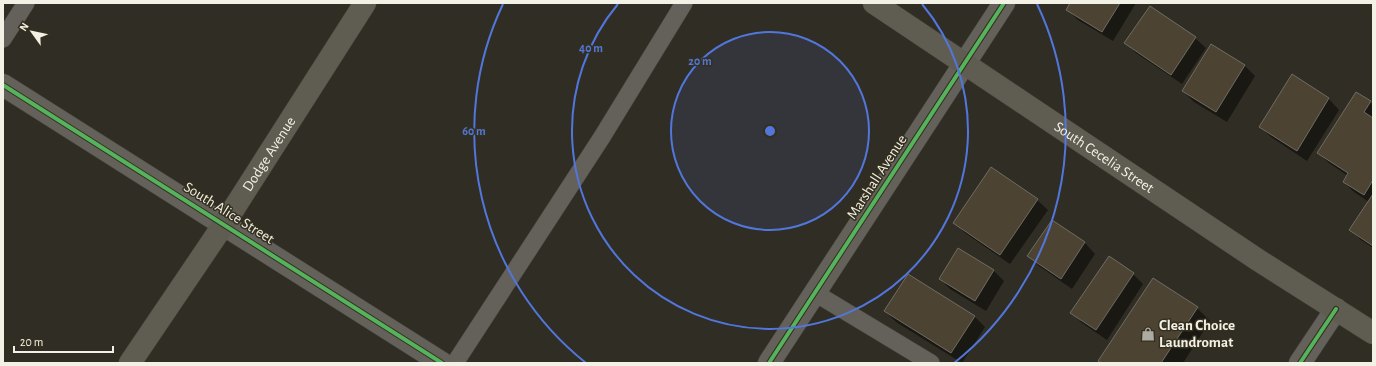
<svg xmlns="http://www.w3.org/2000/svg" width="1376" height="366" font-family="'Alegreya Sans',sans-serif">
  <rect width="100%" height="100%" fill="#2f2d24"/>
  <g fill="#0007">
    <polygon points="1072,3 1136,3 1113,41 1078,20 1067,10"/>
    <polygon points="1195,38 1206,48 1182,84 1136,53 1126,43"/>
    <polygon points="1245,66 1255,76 1227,122 1194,102 1183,91"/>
    <polygon points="1292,76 1329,99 1339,110 1307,161 1271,137 1260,127"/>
    <polygon points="1370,102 1373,105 1373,248 1361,240 1350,229 1369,202 1354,192 1344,182 1348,176 1329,163 1318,153"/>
    <polygon points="1037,200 1048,210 1010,264 965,233 955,223"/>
    <polygon points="1052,222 1085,243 1095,254 1072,289 1039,266 1029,256"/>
    <polygon points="958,249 994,271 1004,281 986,311 950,289 940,279"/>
    <polygon points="1133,274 1143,284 1107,340 1082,323 1072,313"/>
    <polygon points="1197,308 1210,321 1183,363 1102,363 1099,361"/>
    <polygon points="885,311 974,316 985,327 962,363 896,322"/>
  </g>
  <g fill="#4d4333" stroke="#6f6c64">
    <polygon points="1070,3 1120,3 1102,32 1066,10"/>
    <polygon points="1150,6 1196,37 1171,75 1124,43"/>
    <polygon points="1211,44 1245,65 1216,112 1182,91"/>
    <polygon points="1292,74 1329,98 1297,151 1259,127"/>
    <polygon points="1356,92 1371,101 1364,112 1373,118 1373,180 1364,195 1343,182 1348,173 1317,153"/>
    <polygon points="991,167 1038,199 1000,255 953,223"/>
    <polygon points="1373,194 1373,246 1349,230"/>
    <polygon points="1052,220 1085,242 1061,279 1027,256"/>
    <polygon points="958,248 994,270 975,301 939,279"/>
    <polygon points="1109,256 1134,273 1096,330 1070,313"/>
    <polygon points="908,274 975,316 951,353 884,311"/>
    <polygon points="1153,278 1198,307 1161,363 1102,363 1098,361"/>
  </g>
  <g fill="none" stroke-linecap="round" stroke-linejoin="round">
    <g stroke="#4b4941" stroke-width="18">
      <g id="service">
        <polyline points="3,39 26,3"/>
        <polyline points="815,293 931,363"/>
        <polyline points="455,363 602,137 684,3"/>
      </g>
    </g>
    <g stroke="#4b4941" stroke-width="23">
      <g id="minor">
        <polyline points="3,85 442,363"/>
        <polyline points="769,363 1004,3"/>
        <polyline points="1300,363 1336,309"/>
      </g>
    </g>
    <g stroke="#4b4941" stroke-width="23">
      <g id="secondary">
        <path id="s1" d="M874,3l384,257 115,73"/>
        <path id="s2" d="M130,363l94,-139 141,-221"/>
      </g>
    </g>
    <use href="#service" stroke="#63615a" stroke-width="17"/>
    <use href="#minor" stroke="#63615a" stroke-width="22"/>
    <use href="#secondary" stroke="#5f5d52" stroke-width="22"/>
    <g stroke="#34301f" stroke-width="6">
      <g id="cycleway">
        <polyline points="3,85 442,363"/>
        <polyline points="769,363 1004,3"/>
        <polyline points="1300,363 1336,309"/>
      </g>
    </g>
    <use href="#cycleway" stroke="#56b35d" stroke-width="4"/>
  </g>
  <circle cx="770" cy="131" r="99" fill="#5276dc" fill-opacity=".12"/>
  <g fill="none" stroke="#5276dc" stroke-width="2">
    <circle cx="770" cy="131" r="99"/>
    <path d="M922 4A198 198 0 1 1 618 4"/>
    <path d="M586 363A296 296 0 0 1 503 4M1037 4A296 296 0 0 1 954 363"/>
  </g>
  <defs>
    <g id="shop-bare" transform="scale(1.08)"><path d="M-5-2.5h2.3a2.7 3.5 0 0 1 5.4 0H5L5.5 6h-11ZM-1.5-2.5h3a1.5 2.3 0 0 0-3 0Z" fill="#aeaca2" stroke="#34301f" stroke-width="2.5" paint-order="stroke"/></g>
  </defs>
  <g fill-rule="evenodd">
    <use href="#shop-bare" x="1148" y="334"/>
  </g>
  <g text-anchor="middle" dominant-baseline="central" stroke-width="3" stroke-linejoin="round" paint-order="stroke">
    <g font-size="15" fill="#f3f0e6" stroke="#34301f">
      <text stroke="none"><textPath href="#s2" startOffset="251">Dodge Avenue</textPath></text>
      <text stroke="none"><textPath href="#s1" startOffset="277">South Cecelia Street</textPath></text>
      <text transform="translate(877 177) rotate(-57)">Marshall Avenue</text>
      <text transform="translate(229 213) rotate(32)">South Alice Street</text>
    </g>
    <g font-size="15" font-weight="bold" fill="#f3f0e6" stroke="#34301f" text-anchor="start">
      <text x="1159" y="325">Clean Choice<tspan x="1159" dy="17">Laundromat</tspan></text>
    </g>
  </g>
  <circle cx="770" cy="131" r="6" fill="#5276dc" stroke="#34301f" stroke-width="2"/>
  <g font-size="12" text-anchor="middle" font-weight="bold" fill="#5276dc" stroke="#34301f" stroke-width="3" stroke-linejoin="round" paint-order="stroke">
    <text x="591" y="52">40 m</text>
    <text x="700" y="65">20 m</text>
    <text x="474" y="135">60 m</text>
  </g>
  <rect width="1376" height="366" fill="none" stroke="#f3f0e6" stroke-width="8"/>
  <g transform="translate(32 32) rotate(303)" stroke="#34301f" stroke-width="3" paint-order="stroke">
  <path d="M0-3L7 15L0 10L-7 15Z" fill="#f3f0e6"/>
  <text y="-6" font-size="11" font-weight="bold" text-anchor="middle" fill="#f3f0e6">N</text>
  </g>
  <path d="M14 346v6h99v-6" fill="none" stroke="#f3f0e6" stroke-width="2"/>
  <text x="20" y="346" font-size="12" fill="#f3f0e6" stroke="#34301f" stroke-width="3" paint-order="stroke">20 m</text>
</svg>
